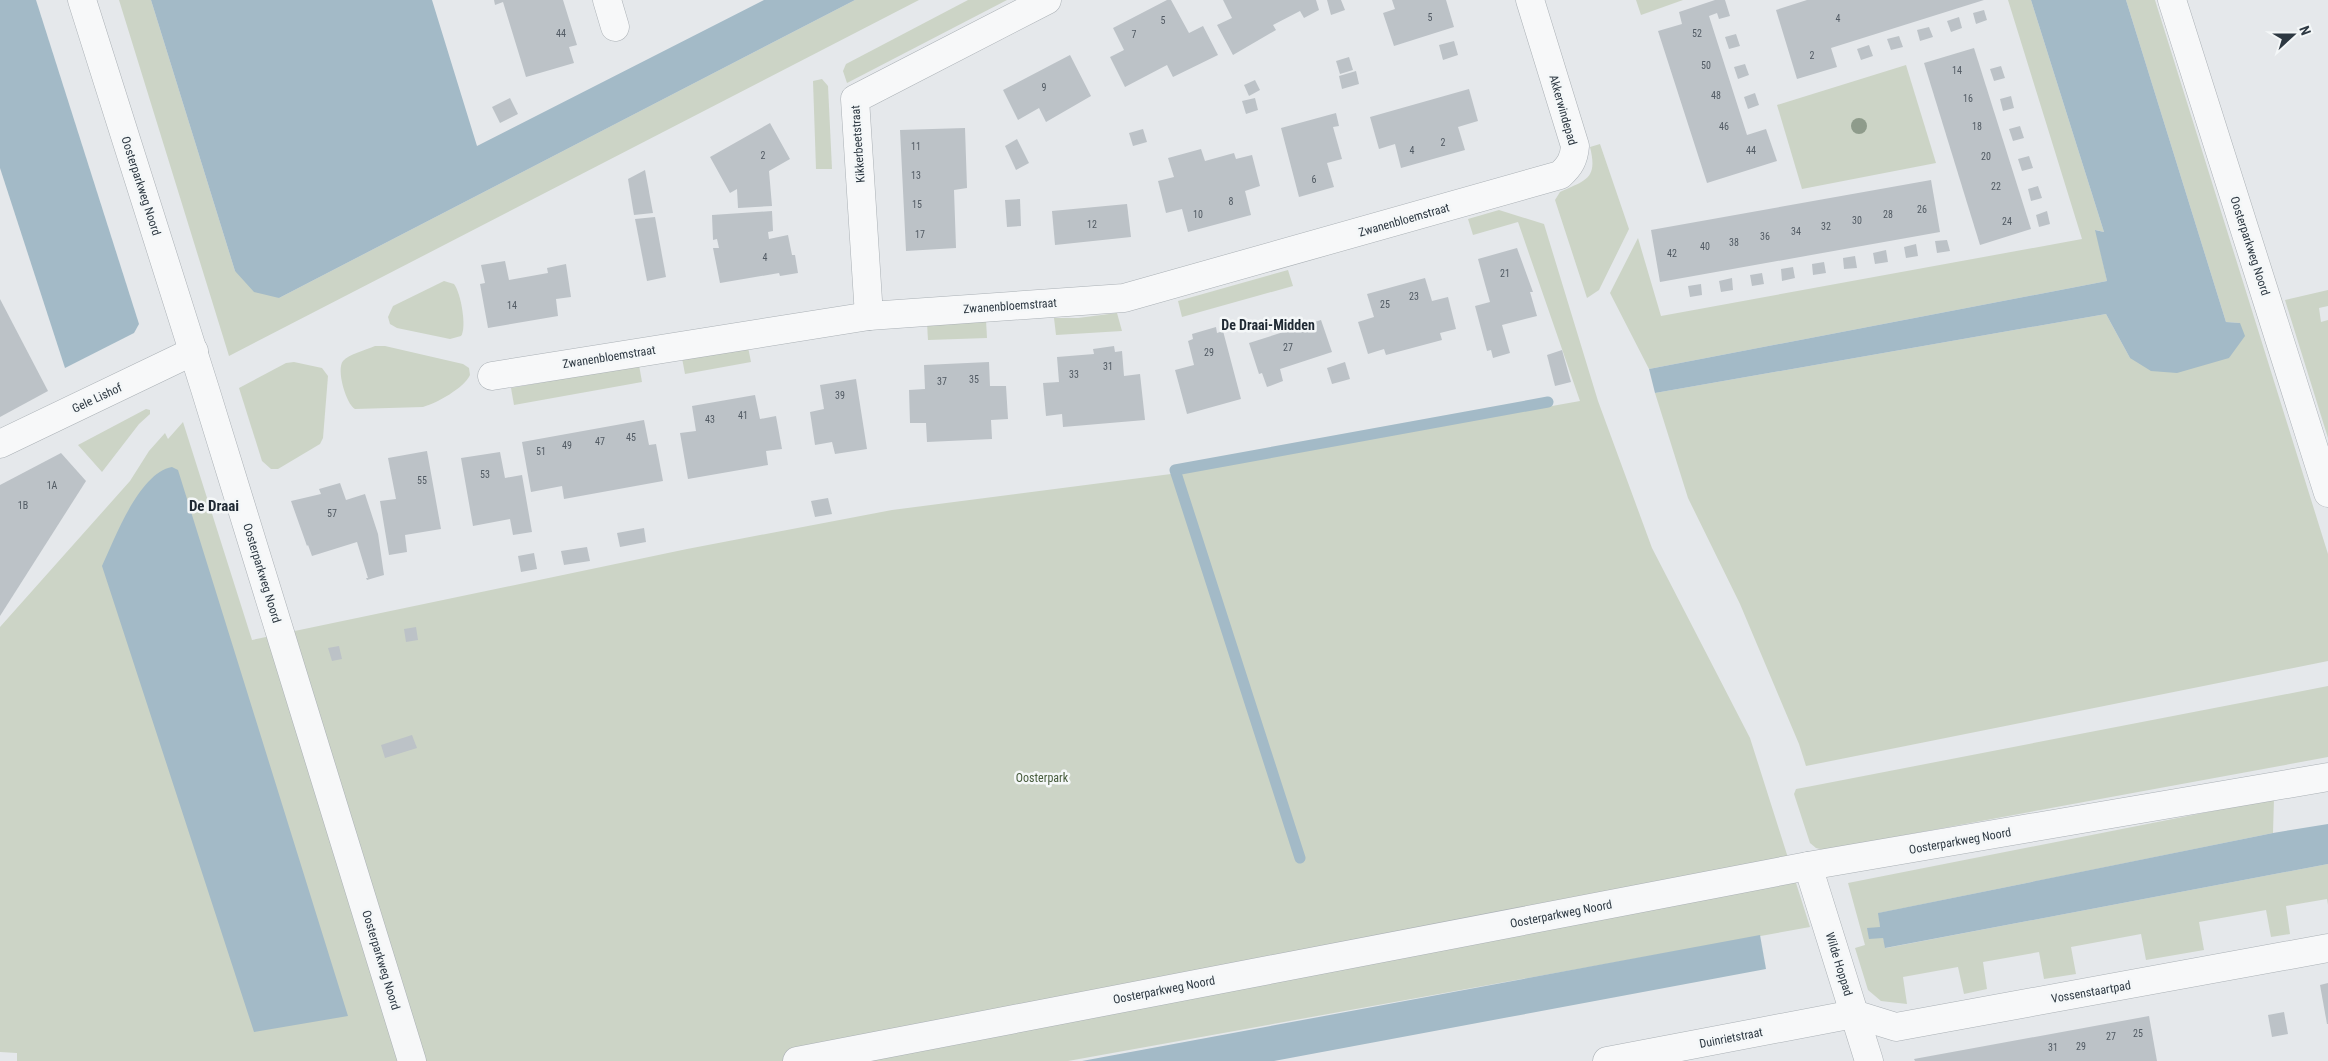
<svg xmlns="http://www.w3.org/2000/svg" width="2328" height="1061" font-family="'Roboto Condensed',sans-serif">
  <rect width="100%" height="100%" fill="#e5e8eb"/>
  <g fill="#ccd4c6">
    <polygon points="119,0 151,0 235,271 279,298 855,0 919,0 229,356"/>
    <polygon points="968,0 1007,0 847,83 843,71 846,64"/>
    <polygon points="1636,0 1683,0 1641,15"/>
    <polygon points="2008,0 2031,0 2104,232 2096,230 2107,281 1649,369 1610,293 1638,238 1661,316 2082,239"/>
    <polygon points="2126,0 2155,0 2328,554 2328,661 1806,766 1799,744 1740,604 1688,498 1655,393 2106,314 2130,358 2229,358 2240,323 2226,322"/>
    <polygon points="1906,65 1936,163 1802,189 1777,105"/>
    <polygon points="822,79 828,86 832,169 816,169 813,81"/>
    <path d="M1600,144l29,85 -30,61 -12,8 -32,-98 5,-8c26,-12 38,-13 30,-45z"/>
    <polygon points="1499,210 1544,224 1598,401 1652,548 1750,738 1810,927 1068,1061 17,1061 17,1053 0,1052 0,627 130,481 149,451 165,433 168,439 183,422 252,640 687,549 892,510 1171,474 1580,401 1518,222 1473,235 1468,219"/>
    <polygon points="1288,270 1293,286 1182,317 1178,301"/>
    <path d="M444,281l10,3c7,9 13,44 7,52l-11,3 -53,-11 -7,-4 -2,-7 5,-11z"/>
    <polygon points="2328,290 2328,306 2319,308 2321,322 2328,320 2328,438 2285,300"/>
    <polygon points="1117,313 1122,331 1056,335 1054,318 1078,318"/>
    <polygon points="986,320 987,338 928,340 927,323"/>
    <path d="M375,346h10l78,18 6,4 1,7c-6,13 -33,28 -47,32l-68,2c-9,-5 -19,-40 -12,-48 6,-7 23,-11 32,-15z"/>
    <polygon points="748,347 751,362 685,374 682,358"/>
    <polygon points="294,362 322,368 328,376 323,438 320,444 278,469 271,469 262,461 239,388 286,363"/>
    <polygon points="639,365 642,382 514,405 511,388"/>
    <polygon points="146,409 150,410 150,414 139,424 102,472 78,445"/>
    <polygon points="2328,686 2328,757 1824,850 1816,848 1810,843 1794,794 1796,789 1812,786"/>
    <polygon points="2274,799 2273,833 1879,913 1880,927 1869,938 1883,938 1886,948 2328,864 2328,905 2327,899 2286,906 2290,934 2271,937 2266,910 2199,922 2204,950 2146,960 2141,934 2071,947 2076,974 2044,979 2039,952 1983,962 1987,989 1964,994 1958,967 1903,977 1907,1004 1881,1001 1868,990 1855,948 1865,945 1848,883"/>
  </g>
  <g fill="#a3bac7">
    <polygon points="0,0 36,0 139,324 134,333 65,368 0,168"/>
    <polygon points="151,0 432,0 477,146 764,0 855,0 279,298 254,292 235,271"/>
    <polygon points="2031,0 2126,0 2226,322 2240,323 2245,336 2229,358 2177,373 2151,371 2130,358 2106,314 1655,393 1649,369 2107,281 2095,230 2104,232"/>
    <path d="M172,467l6,3 170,546 -94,16 -152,-466c13,-28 37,-93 70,-99z"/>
    <polygon points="2328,824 2328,864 1885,948 1883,938 1869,939 1867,928 1880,927 1878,913 2273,833"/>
    <polygon points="1760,935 1766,969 1274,1061 1082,1061"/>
  </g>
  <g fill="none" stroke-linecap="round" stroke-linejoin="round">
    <polyline stroke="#a3bac7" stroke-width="11" points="1300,858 1175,470 1548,402"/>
  </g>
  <g fill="#bcc2c7">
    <polygon points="494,0 563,0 577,45 569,47 574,63 526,77 503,2 495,5"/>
    <polygon points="1167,0 1171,0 1189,33 1203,26 1218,55 1173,77 1167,65 1125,87 1110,57 1124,50 1113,28"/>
    <polygon points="1223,0 1316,0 1319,10 1304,18 1300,11 1273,25 1276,30 1233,55 1217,25 1232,18"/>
    <polygon points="1327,0 1341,0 1345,10 1331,15"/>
    <polygon points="1392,0 1446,0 1454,27 1394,46 1383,13 1395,9"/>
    <polygon points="1715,0 1725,0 1730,16 1719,19 1717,13 1709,16 1747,135 1766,129 1777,161 1707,183 1658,31 1682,24 1679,12"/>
    <polygon points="1807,0 1984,0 1831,48 1837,67 1797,79 1776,10"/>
    <polygon points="1984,10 1987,20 1976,24 1973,13"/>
    <polygon points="1959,17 1962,28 1951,32 1947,21"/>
    <polygon points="1929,27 1933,37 1920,41 1917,30"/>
    <polygon points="1736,34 1740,46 1729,49 1725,37"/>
    <polygon points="1899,36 1903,47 1891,50 1887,39"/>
    <polygon points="1454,41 1458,55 1443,60 1439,45"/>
    <polygon points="1869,45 1873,56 1861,60 1857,49"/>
    <polygon points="1974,48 2031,229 1980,245 1924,63"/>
    <polygon points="1070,55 1091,96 1046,122 1039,108 1018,120 1003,90"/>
    <polygon points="1349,57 1353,70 1340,74 1336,61"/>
    <polygon points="1745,64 1749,75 1738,79 1734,67"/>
    <polygon points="2001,66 2005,78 1994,81 1990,69"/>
    <polygon points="1356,71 1359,84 1342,89 1339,76"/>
    <polygon points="1255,80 1260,90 1249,96 1244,85"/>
    <polygon points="1469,89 1478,121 1458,127 1465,150 1401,168 1395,144 1379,149 1370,117"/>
    <polygon points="1755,93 1759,105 1748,109 1744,97"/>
    <polygon points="2011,96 2014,108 2003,111 2000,99"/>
    <polygon points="510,98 518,114 500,123 492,107"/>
    <polygon points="1255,98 1258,110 1246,114 1242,101"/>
    <polygon points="1336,113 1339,126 1333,127 1342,159 1327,163 1334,187 1299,197 1281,128"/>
    <polygon points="770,123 790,159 769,171 772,206 738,208 737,189 730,193 710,157"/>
    <polygon points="2020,126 2024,138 2013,141 2009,129"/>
    <polygon points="965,128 967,188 954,190 956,248 906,251 900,130"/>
    <polygon points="1143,129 1147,142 1133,146 1129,133"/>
    <polygon points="1017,139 1029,163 1016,170 1005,146"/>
    <polygon points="1201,149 1205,161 1234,153 1236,159 1252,155 1260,186 1245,191 1251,215 1188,232 1182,209 1166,213 1158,181 1174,177 1168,158"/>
    <polygon points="2029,156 2033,168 2022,171 2018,159"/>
    <polygon points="645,170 653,213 634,215 628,179"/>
    <polygon points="1931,180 1940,232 1660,282 1651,230"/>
    <polygon points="2038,186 2042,198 2031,201 2028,189"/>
    <polygon points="1020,199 1021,226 1007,227 1005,200"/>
    <polygon points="1127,204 1131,237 1055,245 1052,211"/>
    <polygon points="772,211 773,231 768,232 769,239 788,235 792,255 795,255 798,273 780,276 779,273 720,283 713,248 719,248 717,239 713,240 712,215"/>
    <polygon points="2047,211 2050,224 2039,227 2036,215"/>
    <polygon points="655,217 666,277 647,281 635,219"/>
    <polygon points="1947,240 1950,251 1937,253 1935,241"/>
    <polygon points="1916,244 1918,256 1906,258 1904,247"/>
    <polygon points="1517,248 1533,292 1530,292 1537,316 1502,325 1510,353 1493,358 1491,350 1487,351 1475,306 1490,302 1478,259"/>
    <polygon points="1886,250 1888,262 1875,264 1873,253"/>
    <polygon points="1855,256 1857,268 1844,269 1843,258"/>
    <polygon points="505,261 509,280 548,273 547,268 566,264 571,297 556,299 558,316 488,328 480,284 485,283 481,265"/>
    <polygon points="1824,262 1826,273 1813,275 1812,264"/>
    <polygon points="1793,267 1795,278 1782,281 1781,269"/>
    <polygon points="1762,273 1764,284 1752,286 1750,275"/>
    <polygon points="1425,278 1432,301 1448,297 1456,329 1440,333 1442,340 1386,355 1384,349 1368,354 1358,322 1374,317 1367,294"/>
    <polygon points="1732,278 1733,290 1721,292 1719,281"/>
    <polygon points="1701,284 1702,295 1690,297 1688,286"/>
    <polygon points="0,299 48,391 0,417"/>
    <polygon points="1321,320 1332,352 1280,369 1283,381 1267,387 1262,373 1259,374 1249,343"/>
    <polygon points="1216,327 1217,333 1223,331 1241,399 1187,414 1175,370 1194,365 1188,341 1193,339 1192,334"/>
    <polygon points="1114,346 1115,352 1122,351 1124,376 1140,374 1145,420 1063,427 1062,414 1046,416 1043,383 1059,382 1057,357 1094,354 1093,349"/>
    <polygon points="1562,350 1571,382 1555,386 1547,355"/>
    <polygon points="989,362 990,386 1006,386 1008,419 991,420 992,439 927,442 926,423 910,423 909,390 925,389 924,365"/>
    <polygon points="1345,362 1350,379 1332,384 1327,368"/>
    <polygon points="856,379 867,449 835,454 832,442 815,445 810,412 824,409 820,385"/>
    <polygon points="755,395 760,419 776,416 782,449 766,451 768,465 688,479 680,433 696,431 692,406"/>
    <polygon points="644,420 649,445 656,444 663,481 564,499 562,486 531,492 522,442"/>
    <polygon points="427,451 441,529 405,535 407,552 389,555 380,501 396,499 388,458"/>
    <polygon points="500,452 505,478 522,475 532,532 513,535 510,519 473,526 461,458"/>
    <polygon points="61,453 86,481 0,616 0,485"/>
    <polygon points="340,483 346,500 365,494 378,534 384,575 367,580 366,578 368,578 357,542 312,556 308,545 307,546 291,501 321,494 319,489"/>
    <polygon points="828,498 832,514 815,517 811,501"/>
    <polygon points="644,528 646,542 620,547 617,533"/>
    <polygon points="587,547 590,561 564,565 561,551"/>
    <polygon points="534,553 537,569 521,572 518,556"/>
    <polygon points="416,627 418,640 406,642 404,629"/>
    <polygon points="339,646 342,659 332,661 328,648"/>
    <polygon points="412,735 417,748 385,758 381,745"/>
    <polygon points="2328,983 2328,1024 2327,1024 2320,985"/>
    <polygon points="2284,1012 2288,1034 2272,1037 2268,1015"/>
    <polygon points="2149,1016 2157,1061 1915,1061 1914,1059"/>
  </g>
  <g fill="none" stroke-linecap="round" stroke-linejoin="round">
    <g stroke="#aab0b5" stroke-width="29">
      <g id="minor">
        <polyline points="82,0 205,389 412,1061"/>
        <polyline points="607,0 615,27"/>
        <polyline points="2172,0 2328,493"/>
        <polyline points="869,316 855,99 1047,0"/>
        <path d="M492,376l377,-60 255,-18 436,-123c10,-9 14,-16 15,-29l-45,-146"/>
        <polyline points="0,444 194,351"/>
        <polyline points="1808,866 1869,1061"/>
        <polyline points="797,1061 1808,866 2328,777"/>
        <polyline points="1607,1061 1854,1014 1896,1027 2328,948"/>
      </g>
    </g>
    <use href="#minor" stroke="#f7f8f9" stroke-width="28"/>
  </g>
  <circle fill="#8e9b8b" cx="1859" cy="126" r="8"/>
  <g text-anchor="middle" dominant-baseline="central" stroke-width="5" stroke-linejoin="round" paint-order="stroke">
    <g font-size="10" fill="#515a63">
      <text x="1430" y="17">5</text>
      <text x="1838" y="18">4</text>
      <text x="1163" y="20">5</text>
      <text x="561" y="33">44</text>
      <text x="1697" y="33">52</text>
      <text x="1134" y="34">7</text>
      <text x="1812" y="55">2</text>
      <text x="1706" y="65">50</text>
      <text x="1957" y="70">14</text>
      <text x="1044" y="87">9</text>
      <text x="1716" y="95">48</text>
      <text x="1968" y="98">16</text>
      <text x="1724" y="126">46</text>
      <text x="1977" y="126">18</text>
      <text x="1443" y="142">2</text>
      <text x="916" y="146">11</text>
      <text x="1412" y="150">4</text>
      <text x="1751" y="150">44</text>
      <text x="763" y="155">2</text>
      <text x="1986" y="156">20</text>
      <text x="916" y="175">13</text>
      <text x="1314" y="179">6</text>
      <text x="1996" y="186">22</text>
      <text x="1231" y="201">8</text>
      <text x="917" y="204">15</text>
      <text x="1922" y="209">26</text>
      <text x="1198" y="214">10</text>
      <text x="1888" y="214">28</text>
      <text x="1857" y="220">30</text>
      <text x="2007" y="221">24</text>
      <text x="1092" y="224">12</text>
      <text x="1826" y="226">32</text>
      <text x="1796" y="231">34</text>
      <text x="920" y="234">17</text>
      <text x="1765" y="236">36</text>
      <text x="1734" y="242">38</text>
      <text x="1705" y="246">40</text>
      <text x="1672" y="253">42</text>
      <text x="765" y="257">4</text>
      <text x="1505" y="273">21</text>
      <text x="1414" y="296">23</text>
      <text x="1385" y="304">25</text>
      <text x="512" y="305">14</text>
      <text x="1288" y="347">27</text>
      <text x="1209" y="352">29</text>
      <text x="1108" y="366">31</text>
      <text x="1074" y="374">33</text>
      <text x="974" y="379">35</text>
      <text x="942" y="381">37</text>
      <text x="840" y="395">39</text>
      <text x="743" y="415">41</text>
      <text x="710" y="419">43</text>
      <text x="631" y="437">45</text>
      <text x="600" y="441">47</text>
      <text x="567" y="445">49</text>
      <text x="541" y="451">51</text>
      <text x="485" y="474">53</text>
      <text x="422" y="480">55</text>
      <text x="52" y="485">1A</text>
      <text x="23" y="505">1B</text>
      <text x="332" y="513">57</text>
      <text x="2138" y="1033">25</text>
      <text x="2111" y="1036">27</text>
      <text x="2081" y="1046">29</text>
      <text x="2053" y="1047">31</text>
    </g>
    <g font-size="12" fill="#2d3842" stroke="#f4f7f8">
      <text transform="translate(1563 110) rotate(74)">Akkerwindepad</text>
      <text transform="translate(858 144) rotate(-94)">Kikkerbeetstraat</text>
      <text transform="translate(141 186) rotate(72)">Oosterparkweg Noord</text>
      <text transform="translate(1404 220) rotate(-16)">Zwanenbloemstraat</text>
      <text transform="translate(2250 246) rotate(72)">Oosterparkweg Noord</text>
      <text transform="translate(1010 306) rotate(-4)">Zwanenbloemstraat</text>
      <text transform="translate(609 357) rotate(-9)">Zwanenbloemstraat</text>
      <text transform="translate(97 398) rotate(-25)">Gele Lishof</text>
      <text transform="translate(262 573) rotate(73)">Oosterparkweg Noord</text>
      <text transform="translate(1960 841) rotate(-10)">Oosterparkweg Noord</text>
      <text transform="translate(1561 914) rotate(-11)">Oosterparkweg Noord</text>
      <text transform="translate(381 960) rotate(73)">Oosterparkweg Noord</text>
      <text transform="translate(1839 964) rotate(73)">Wilde Hoppad</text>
      <text transform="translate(1164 990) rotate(-11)">Oosterparkweg Noord</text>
      <text transform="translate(2091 992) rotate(-10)">Vossenstaartpad</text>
      <text transform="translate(1731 1038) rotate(-11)">Duinrietstraat</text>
    </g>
    <g font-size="12" fill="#475c3c" stroke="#f4f7f8">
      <text x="1042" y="778">Oosterpark</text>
    </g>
    <g font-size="14" font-weight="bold" fill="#1f2933" stroke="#f4f7f8">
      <text x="1268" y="325">De Draai-Midden</text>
    </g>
    <g font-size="15" font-weight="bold" fill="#1f2933" stroke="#f4f7f8">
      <text x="214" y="506">De Draai</text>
    </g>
  </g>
  <g transform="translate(2293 35) rotate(69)" stroke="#f4f7f8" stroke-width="4" paint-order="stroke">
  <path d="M0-4L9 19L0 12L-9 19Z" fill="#2d3842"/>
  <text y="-8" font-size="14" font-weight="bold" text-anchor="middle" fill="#2d3842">N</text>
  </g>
</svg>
